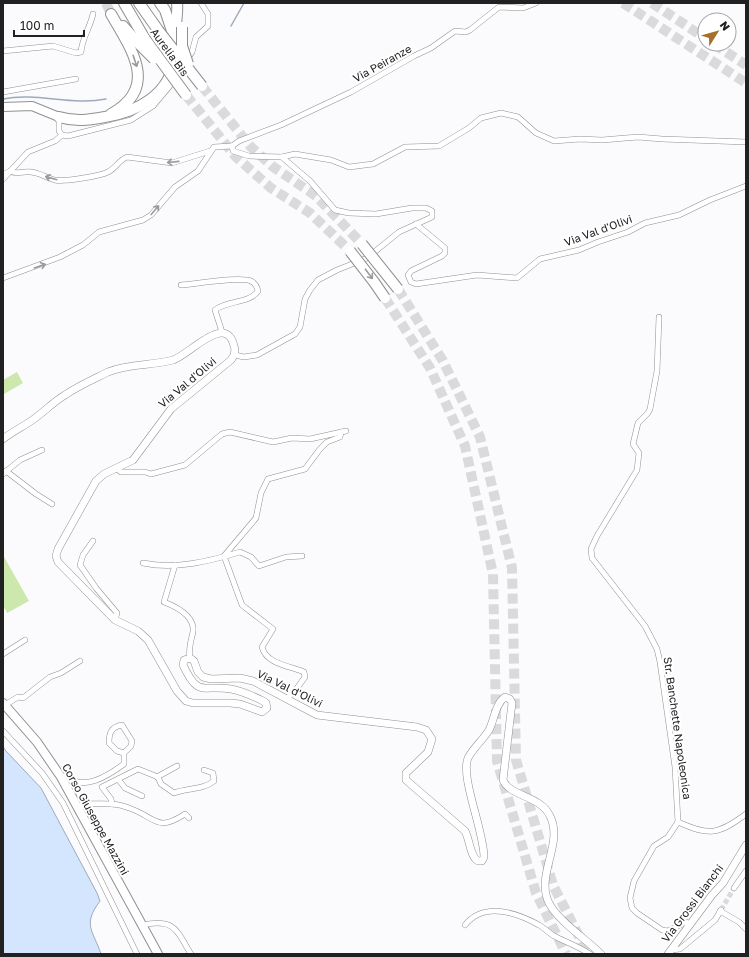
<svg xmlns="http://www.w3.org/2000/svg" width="749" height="957" font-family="'Golos Text',sans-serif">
  <rect width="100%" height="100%" fill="#fbfbfd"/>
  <g fill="#cde8ad">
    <polygon points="17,372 23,383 4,394 3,380"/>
    <polygon points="3,555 29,601 7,613 3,605"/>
  </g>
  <path fill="#d4e5fe" stroke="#9eaabc" d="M3,746l2,4 36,38 56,105 3,8c-18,24 -7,29 1,53h-98z"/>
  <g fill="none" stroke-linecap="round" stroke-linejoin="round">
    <g stroke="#9eaabc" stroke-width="1.5">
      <polyline points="231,26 244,3"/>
      <path d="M3,99c34,-7 68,7 103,0"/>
    </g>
    <polyline stroke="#dadadc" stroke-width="5" stroke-dasharray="5 2.5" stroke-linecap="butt" points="721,910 734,888"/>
    <g stroke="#dadadc" stroke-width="10" stroke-dasharray="10 5" stroke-linecap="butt">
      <polyline points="106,3 111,14"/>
      <polyline points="623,3 746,83"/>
      <polyline points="652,3 705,38"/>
      <polyline points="714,44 746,65"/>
      <polyline points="202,86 250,146 272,166 316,196 362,244"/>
      <polyline points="186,95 236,157 271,188 310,213 350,251"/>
      <polyline points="398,289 443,361 480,437 512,568 516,760 553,885 588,954"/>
      <polyline points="385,298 430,368 465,446 493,574 497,761 536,893 566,954"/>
    </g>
    <g stroke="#909092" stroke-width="6">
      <g id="street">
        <path d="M3,51l50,-5 23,7 5,-1c1,-14 9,-24 12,-38"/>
        <polyline points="3,92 76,79"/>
        <polyline points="59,117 59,131 62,135 68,136 131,120 153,106 169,87 192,52 196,37 208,26 208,14 201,3"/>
        <polyline points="232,146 233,151 249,156 282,157 310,181 335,210 349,213 376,214 412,208 426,208 432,211 432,217 399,232 367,258 337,270 318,280 310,290 305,299 300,327 295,334 257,355 244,357 235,355"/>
        <polyline points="232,146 239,141 281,125 351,92 414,56 431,48 455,31 466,32 470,30 499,7 523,8 536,3"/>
        <polyline points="282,157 295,154 331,160 349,167 373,164 405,147 439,146 469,128 481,118 501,113 518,117 536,133 554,141 580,139 602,140 638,137 662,139 746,142"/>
        <path d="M3,175l7,-4c6,4 14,0 21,1 9,1 16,6 24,8 9,2 45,-4 53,-8 8,-4 11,-12 19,-15l45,6 38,-12"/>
        <polyline points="3,179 28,152 55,141 62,135"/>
        <polyline points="416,224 445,248 445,253 442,256 411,271 408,275 411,282 416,284 477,275 517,278 540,259 579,250 598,242 628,232 645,223 679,215 710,200 746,186"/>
        <polyline points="3,278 60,257 83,245 99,232 143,220 151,215 175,187 198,171 214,147 232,146"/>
        <path d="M181,285c14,-1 60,-9 70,-4 4,2 6,5 7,10 -9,13 -31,9 -43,19l7,22"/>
        <polyline points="659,317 657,371 650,409 648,413 638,423 633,444 639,453 637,470 597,536 591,549 592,558 645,626 657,649 660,662 675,767 678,822 668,837 654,846 634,881 630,898 632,908 637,913 662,930 668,931 686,922 690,924"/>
        <polyline points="117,469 121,472 145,472 151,474 185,465 222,434 230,432 273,442 292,438 310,439 346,431"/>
        <polyline points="6,471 36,494 52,504"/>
        <polyline points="3,474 20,460 42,450"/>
        <polyline points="93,541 83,555 80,565 96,588 117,613 115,620"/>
        <path d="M224,556l18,49 31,24 -11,18c4,17 28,19 42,25l1,5 -10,14 -8,7"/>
        <polyline points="224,556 256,518 261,493 268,479 305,469 320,449 327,442 340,437 341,432"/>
        <path d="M143,563c32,7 67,-2 97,-11l11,5 8,9 27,-9 16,-1"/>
        <path d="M175,565l-11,37c13,5 31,14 29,30 -2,9 -5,17 -3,26"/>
        <polyline points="3,654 25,640"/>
        <polyline points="5,705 18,697 23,698 50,677 61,673 80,661"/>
        <polyline points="3,731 42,773 63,803 137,954"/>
        <polyline points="157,777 177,766"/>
        <path d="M61,778l6,-3c15,18 42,0 57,-11v-11l-7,-2 -8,-8c0,-10 2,-16 13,-18l10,16 -1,5 -7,7"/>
        <polyline points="118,779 125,788 142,796"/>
        <path d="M112,804l-1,-5 -9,-12 36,-18 20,8 3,7 13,9c13,-5 29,-3 40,-12l-1,-8 -9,-3"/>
        <path d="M78,807l5,-3c15,0 32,-2 46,4 27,9 27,25 56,6l4,4"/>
        <path d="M678,822c31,14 40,13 68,-8"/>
        <polyline points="734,888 746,871"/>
        <polyline points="720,911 739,922"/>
        <polyline points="740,923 746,929"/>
        <path d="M142,925c33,-7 34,5 49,29"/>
        <path d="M465,925c19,-24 52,-12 74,0 5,3 10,8 15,11 12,6 25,11 36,18"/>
        <polyline points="671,950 680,949 715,920 721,910"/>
      </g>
    </g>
    <g stroke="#909092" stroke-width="8">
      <g id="secondary">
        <path d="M3,439c9,-7 19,-12 28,-18 12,-8 22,-19 34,-26 13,-9 29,-16 43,-23 21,-9 43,-6 65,-12 16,-5 53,-48 61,-14 2,5 1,9 -3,14l-60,49 -38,51 -29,14 -8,7 -38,68 -2,7 2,6 57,58 23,11 10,9 29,51 9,10 7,2h37l10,1 22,8 5,-4 -1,-5 -3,-2c-10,-5 -21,-10 -32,-12 -28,-5 -32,10 -48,-24l1,-5 6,-2 4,3 4,11 5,5 8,2 29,-1 13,3 64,34 100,12 9,3 6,9 -4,13 -22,21v7l59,51c5,9 5,26 13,30h4l2,-4c0,-26 -24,-80 -16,-99 5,-10 15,-18 21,-28 5,-9 6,-26 16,-33l5,2 2,4 -9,77c7,17 37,15 47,36 14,28 -15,59 -1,87 9,18 37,36 52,51"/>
        <polyline points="668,954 712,895 723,883 746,845"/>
      </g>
    </g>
    <g stroke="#909092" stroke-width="10">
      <g id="primary">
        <polyline points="3,107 32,106 59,117"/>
        <polyline points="3,703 37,742 61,777 158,954"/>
      </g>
    </g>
    <g stroke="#909092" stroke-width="12">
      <g id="highway">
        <polyline points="124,3 145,39"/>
        <polyline points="139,3 158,30"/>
        <polyline points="160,3 165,10 173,34"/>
        <path d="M111,14c20,35 49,73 0,100"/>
        <polyline points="123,26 140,45"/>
        <path d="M59,117c17,5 29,3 46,0 32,-5 65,-22 70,-59 1,-10 1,-20 1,-30 0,-9 2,-17 1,-25"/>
      </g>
    </g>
    <use href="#street" stroke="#fff" stroke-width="5"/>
    <use href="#secondary" stroke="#fff" stroke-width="7"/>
    <use href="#primary" stroke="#fff" stroke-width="8"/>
    <use href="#highway" stroke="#fff" stroke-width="10"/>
    <g stroke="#909092" stroke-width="12" stroke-linecap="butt">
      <g id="highway-bridge">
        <polyline points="182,27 182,46 188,64"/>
        <polyline points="158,30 202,86"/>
        <polyline points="145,39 186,95"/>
        <polyline points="140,45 154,59"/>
        <polyline points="362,244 398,289"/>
        <polyline points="350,251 374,282 385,298"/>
      </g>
    </g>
    <use href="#highway-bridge" stroke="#fff" stroke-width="10"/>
  </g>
  <defs><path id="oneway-shaft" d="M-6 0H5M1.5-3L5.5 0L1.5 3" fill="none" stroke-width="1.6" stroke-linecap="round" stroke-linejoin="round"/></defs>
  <g stroke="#9b9b9c">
    <use href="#oneway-shaft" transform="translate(135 61) rotate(72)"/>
    <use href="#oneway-shaft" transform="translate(173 162) rotate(174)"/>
    <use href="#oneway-shaft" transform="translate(51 178) rotate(-164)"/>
    <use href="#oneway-shaft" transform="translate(155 210) rotate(-50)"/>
    <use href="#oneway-shaft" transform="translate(40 266) rotate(-19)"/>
    <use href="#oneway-shaft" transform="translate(369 274) rotate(53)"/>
  </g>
  <g text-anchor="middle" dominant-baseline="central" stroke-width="4" stroke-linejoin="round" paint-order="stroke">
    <g font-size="11" fill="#212122" stroke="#fff">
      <text transform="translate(170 52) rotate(54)">Aurelia Bis</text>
      <text transform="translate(382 63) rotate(-29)">Via Peiranze</text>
      <text transform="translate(598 230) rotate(-20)">Via Val d'Olivi</text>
      <text transform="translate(187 382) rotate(-40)">Via Val d'Olivi</text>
      <text transform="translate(290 688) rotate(26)">Via Val d'Olivi</text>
      <text transform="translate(678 728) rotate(82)">Str. Banchette Napoleonica</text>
      <text transform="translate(96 819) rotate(61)">Corso Giuseppe Mazzini</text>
      <text transform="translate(692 903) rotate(-53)">Via Grossi Bianchi</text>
    </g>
  </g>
  <rect width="749" height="957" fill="none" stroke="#212122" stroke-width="8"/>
  <g transform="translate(717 32) rotate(53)"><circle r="19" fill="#ffffff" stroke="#a6a6a7"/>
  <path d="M0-3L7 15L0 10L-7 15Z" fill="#a6722b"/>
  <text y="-6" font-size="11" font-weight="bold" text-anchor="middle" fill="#212122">N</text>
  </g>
  <path d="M14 30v6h70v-6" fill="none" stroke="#212122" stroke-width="2"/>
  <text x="20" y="30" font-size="12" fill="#212122" stroke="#ffffff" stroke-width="3" paint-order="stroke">100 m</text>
</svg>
